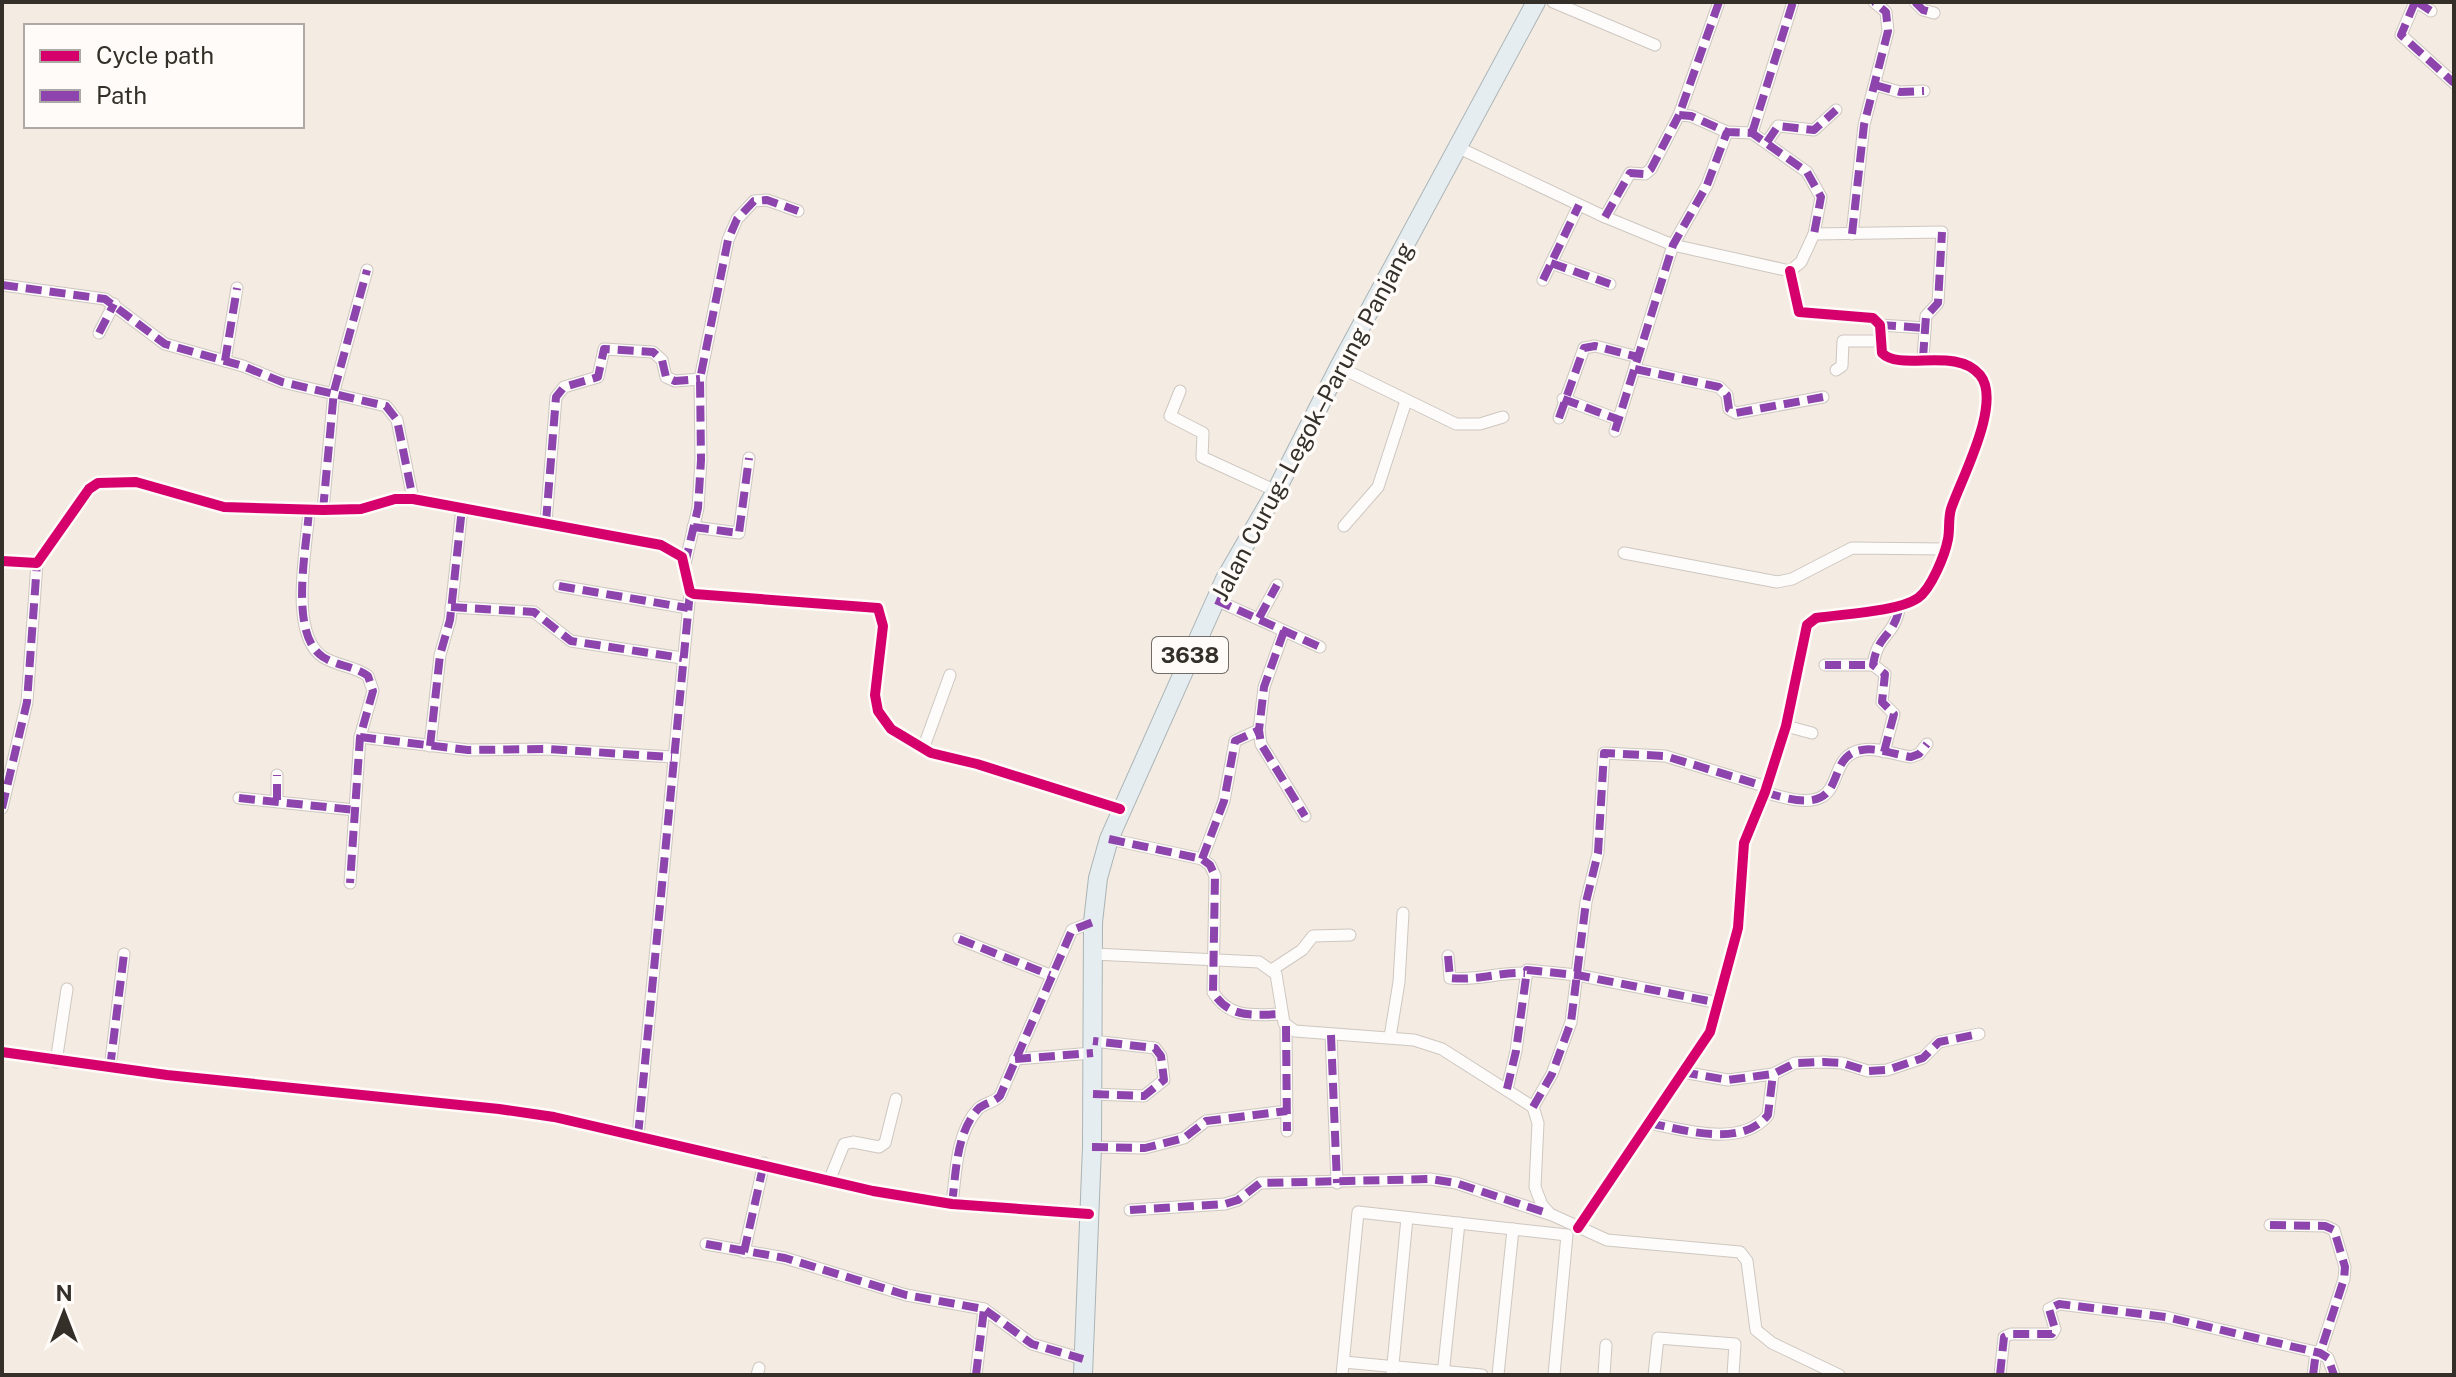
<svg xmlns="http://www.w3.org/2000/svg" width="2456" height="1377" font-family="'Public Sans',sans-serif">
  <rect width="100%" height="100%" fill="#f4ebe2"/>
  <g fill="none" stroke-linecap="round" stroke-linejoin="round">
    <g stroke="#cec7c0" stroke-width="13">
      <g id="street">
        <polyline points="1553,2 1655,45"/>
        <polyline points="1719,2 1679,115 1691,116 1727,132 1752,133 1807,172 1821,197 1814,234"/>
        <polyline points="1915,2 1923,10 1934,13"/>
        <polyline points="2415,2 2401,35 2454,83"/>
        <polyline points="2417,2 2431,11"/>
        <polyline points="1875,85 1900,92 1924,91"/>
        <polyline points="1752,133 1793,2"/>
        <polyline points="1767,142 1778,126 1814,130 1836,110"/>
        <polyline points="1457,147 1605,217 1673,245 1790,271 1801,262 1814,234 1942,232 1938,303 1926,316 1923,358"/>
        <polyline points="1605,217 1630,173 1645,174 1651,169 1679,115"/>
        <polyline points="1852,234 1864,125 1888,31 1886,12 1874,2"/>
        <polyline points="1551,263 1610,284"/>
        <polyline points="1543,280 1579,205"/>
        <polyline points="2,285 105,299 165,344 243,366 282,382 386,406 397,420 413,499"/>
        <polyline points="1880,325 1925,328"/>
        <polyline points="99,333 114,304"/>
        <polyline points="225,361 237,288"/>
        <polyline points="1339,367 1456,424 1480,424 1503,417"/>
        <polyline points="1635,369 1719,387 1727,395 1729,409 1736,413 1823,397"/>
        <polyline points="1836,370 1842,366 1843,341 1881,341"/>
        <polyline points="1180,391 1170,416 1203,433 1202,457 1276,491"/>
        <polyline points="1563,399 1617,419"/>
        <polyline points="1559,418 1584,348 1595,346 1638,357"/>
        <polyline points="1615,431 1673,245 1707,185 1727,132"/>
        <path d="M309,510c-2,37 -21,124 14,147 14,9 31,9 45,19l5,15 -13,46 -10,146"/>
        <polyline points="323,510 334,391 367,270"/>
        <polyline points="546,522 556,397 564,387 598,377 604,349 653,352 662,360 666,377 675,381 700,379"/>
        <polyline points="1344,526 1378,487 1406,401"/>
        <polyline points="693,527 739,533 749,458"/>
        <polyline points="1624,553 1777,582 1792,579 1852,548 1944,549"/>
        <polyline points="2,561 37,563 89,489 98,483 136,482 224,507 323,510 361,509 395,499 413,499 661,545 682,557 690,592 694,594 878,608 883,626 875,695 878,711 891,729 931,753 977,764 1120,809"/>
        <polyline points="685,564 698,508 701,460 700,379 728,240 737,219 754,201 767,200 798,211"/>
        <polyline points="559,586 688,608"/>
        <polyline points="1216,600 1320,647"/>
        <polyline points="451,607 534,612 571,641 682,658"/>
        <polyline points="1259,618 1277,585"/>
        <polyline points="1284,631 1264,687 1259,730 1261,744 1305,816"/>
        <polyline points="1825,665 1873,665"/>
        <polyline points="1786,726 1812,733"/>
        <polyline points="360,737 468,750 546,749 672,757"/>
        <polyline points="430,746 440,655 450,620 462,508"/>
        <polyline points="923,749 950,675"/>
        <path d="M1884,752l10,-38 -12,-12 3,-28 -12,-9c5,-33 21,-26 27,-60"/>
        <path d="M1765,792c93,32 53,-35 97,-42 15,-3 34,5 49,7l8,-3 8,-10"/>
        <polyline points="239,798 355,810"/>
        <polyline points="277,800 277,775"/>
        <polyline points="2,808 27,702 37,563"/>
        <path d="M1109,839l93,20 8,6 5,11 -2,116c16,27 41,23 69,22"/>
        <polyline points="1202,859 1224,801 1235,741 1259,730"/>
        <polyline points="959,939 1050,975"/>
        <polyline points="1094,954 1259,962 1276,974 1284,1023 1295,1031 1414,1040 1442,1049 1533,1107 1538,1123 1535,1187 1542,1205 1550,1214 1607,1240 1740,1252 1747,1261 1756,1330 1772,1343 1839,1375"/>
        <path d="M1448,956l2,22c29,3 48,-6 75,-5"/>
        <polyline points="1273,969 1302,950 1313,936 1350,935"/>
        <polyline points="1286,1026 1287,1131"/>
        <polyline points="1331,1035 1337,1183"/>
        <polyline points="1390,1037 1399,982 1403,913"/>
        <polyline points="2,1052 167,1075 499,1109 554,1117 873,1191 952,1204 1089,1214"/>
        <polyline points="1015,1059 1093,1053"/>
        <polyline points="56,1062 67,989"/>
        <polyline points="110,1068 124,954"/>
        <polyline points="1682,1072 1728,1080 1773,1074 1795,1063 1824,1062 1842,1063 1868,1071 1887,1070 1923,1058 1939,1042 1979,1034"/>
        <polyline points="1507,1089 1516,1051 1527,970 1577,975 1719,1003"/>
        <polyline points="1093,1094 1144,1096 1164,1080 1161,1056 1155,1048 1093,1041"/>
        <polyline points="1533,1107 1552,1074 1571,1022 1586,902 1598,853 1604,753 1665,756 1767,787"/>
        <path d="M1649,1123c35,7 93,25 119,-8l5,-41"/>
        <polyline points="638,1136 690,592"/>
        <polyline points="1092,1147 1145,1148 1184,1138 1206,1121 1287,1111"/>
        <polyline points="829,1181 844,1144 853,1142 879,1147 885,1143 896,1099"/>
        <path d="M952,1204c4,-31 4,-71 26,-95 6,-6 15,-6 22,-13l72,-166 21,-8"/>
        <polyline points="1130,1210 1225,1204 1238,1200 1260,1183 1430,1179 1456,1183 1549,1214"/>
        <polyline points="2270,1225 2325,1226 2334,1230 2345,1267 2344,1279 2320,1353"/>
        <path d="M1578,1228l132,-196 28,-104 6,-85 21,-51 21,-66 21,-101 9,-7c25,-4 82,-6 102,-20 13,-9 27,-43 30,-59 2,-10 0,-20 3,-30 9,-28 52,-106 29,-134 -24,-29 -79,-3 -98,-22l-2,-28 -7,-7 -74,-6 -9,-41"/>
        <polyline points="706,1244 785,1258 906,1295 984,1309 1032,1344 1083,1359"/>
        <polyline points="744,1252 764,1163"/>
        <polyline points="1344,1362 1482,1375"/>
        <polyline points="757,1375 759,1368"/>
        <polyline points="976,1375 984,1309"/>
        <polyline points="1342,1375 1358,1212 1567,1235 1554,1375"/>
        <polyline points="1392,1375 1407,1218"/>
        <polyline points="1443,1375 1459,1223"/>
        <polyline points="1498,1375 1513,1229"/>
        <polyline points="1604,1375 1606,1345"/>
        <polyline points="1654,1375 1658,1338 1735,1344 1733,1375"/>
        <polyline points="2000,1375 2004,1337 2011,1334 2052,1334 2055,1329 2049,1309 2059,1304 2166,1317 2320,1353 2328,1358 2334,1375"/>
        <polyline points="2313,1375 2316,1352"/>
      </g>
    </g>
    <g stroke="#aab4b6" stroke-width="20">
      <polyline id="primary" points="1083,1375 1092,1147 1093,922 1098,878 1109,839 1225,579 1276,491 1339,367 1536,2"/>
    </g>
    <use href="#street" stroke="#fdfcfb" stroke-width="11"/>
    <use href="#primary" stroke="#e6edf0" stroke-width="18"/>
    <g stroke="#8e44ad" stroke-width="8" stroke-dasharray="16 8" stroke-linecap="butt">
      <polyline points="1719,2 1679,115 1691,116 1727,132 1752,133 1807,172 1821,197 1814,234"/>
      <polyline points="1915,2 1923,10 1934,13"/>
      <polyline points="2415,2 2401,35 2454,83"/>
      <polyline points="2417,2 2431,11"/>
      <polyline points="1875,85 1900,92 1924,91"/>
      <polyline points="1752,133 1793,2"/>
      <polyline points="1767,142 1778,126 1814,130 1836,110"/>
      <polyline points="1605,217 1630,173 1645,174 1651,169 1679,115"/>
      <polyline points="1852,234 1864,125 1888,31 1886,12 1874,2"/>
      <polyline points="1551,263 1610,284"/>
      <polyline points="1543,280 1579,205"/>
      <polyline points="2,285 105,299 165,344 243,366 282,382 386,406 397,420 413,499"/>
      <polyline points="1880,325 1925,328"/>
      <polyline points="99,333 114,304"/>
      <polyline points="1923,358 1926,316 1938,303 1942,232"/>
      <polyline points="225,361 237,288"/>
      <polyline points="1635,369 1719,387 1727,395 1729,409 1736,413 1823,397"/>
      <polyline points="1563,399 1617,419"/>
      <polyline points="1559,418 1584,348 1595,346 1638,357"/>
      <polyline points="1615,431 1673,245 1707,185 1727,132"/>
      <path d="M309,510c-2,37 -21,124 14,147 14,9 31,9 45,19l5,15 -13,46 -10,146"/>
      <polyline points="323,510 334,391 367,270"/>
      <polyline points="546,522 556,397 564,387 598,377 604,349 653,352 662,360 666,377 675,381 700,379"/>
      <polyline points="693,527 739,533 749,458"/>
      <polyline points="685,564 698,508 701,460 700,379 728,240 737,219 754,201 767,200 798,211"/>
      <polyline points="559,586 688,608"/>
      <polyline points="1216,600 1320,647"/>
      <polyline points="451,607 534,612 571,641 682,658"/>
      <polyline points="1259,618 1277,585"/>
      <polyline points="1284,631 1264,687 1259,730 1261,744 1305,816"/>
      <polyline points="1825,665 1873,665"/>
      <polyline points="360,737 468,750 546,749 672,757"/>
      <polyline points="430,746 440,655 450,620 462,508"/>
      <path d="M1884,752l10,-38 -12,-12 3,-28 -12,-9c5,-33 21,-26 27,-60"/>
      <path d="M1765,792c93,32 53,-35 97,-42 15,-3 34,5 49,7l8,-3 8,-10"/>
      <polyline points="239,798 355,810"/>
      <polyline points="277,800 277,775"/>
      <polyline points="2,808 27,702 37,563"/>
      <path d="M1109,839l93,20 8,6 5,11 -2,116c16,27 41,23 69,22"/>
      <polyline points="1202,859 1224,801 1235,741 1259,730"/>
      <polyline points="959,939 1050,975"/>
      <path d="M1448,956l2,22c29,3 48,-6 75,-5"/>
      <polyline points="1286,1026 1287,1131"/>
      <polyline points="1331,1035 1337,1183"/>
      <polyline points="1015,1059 1093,1053"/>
      <polyline points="110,1068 124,954"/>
      <polyline points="1682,1072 1728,1080 1773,1074 1795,1063 1824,1062 1842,1063 1868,1071 1887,1070 1923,1058 1939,1042 1979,1034"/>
      <polyline points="1507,1089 1516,1051 1527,970 1577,975 1719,1003"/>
      <polyline points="1093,1094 1144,1096 1164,1080 1161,1056 1155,1048 1093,1041"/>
      <polyline points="1533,1107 1552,1074 1571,1022 1586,902 1598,853 1604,753 1665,756 1767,787"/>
      <path d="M1649,1123c35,7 93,25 119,-8l5,-41"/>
      <polyline points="638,1136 690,592"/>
      <polyline points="1092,1147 1145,1148 1184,1138 1206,1121 1287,1111"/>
      <path d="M952,1204c4,-31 4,-71 26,-95 6,-6 15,-6 22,-13l72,-166 21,-8"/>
      <polyline points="1130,1210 1225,1204 1238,1200 1260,1183 1430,1179 1456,1183 1550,1214"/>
      <polyline points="2270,1225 2325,1226 2334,1230 2345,1267 2344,1279 2320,1353"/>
      <polyline points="706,1244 785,1258 906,1295 984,1309 1032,1344 1083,1359"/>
      <polyline points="744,1252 764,1163"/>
      <polyline points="976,1375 984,1309"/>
      <polyline points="2000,1375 2004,1337 2011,1334 2052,1334 2055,1329 2049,1309 2059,1304 2166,1317 2320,1353 2328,1358 2334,1375"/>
      <polyline points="2313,1375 2316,1352"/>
    </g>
    <g stroke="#fefbf8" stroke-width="15">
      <g id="cycleway">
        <polyline points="2,561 37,563 89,489 98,483 136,482 224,507 323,510 361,509 395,499 413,499 661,545 682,557 690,592 694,594 878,608 883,626 875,695 878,711 891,729 931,753 977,764 1120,809"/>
        <polyline points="2,1052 167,1075 499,1109 554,1117 873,1191 952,1204 1089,1214"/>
        <path d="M1578,1228l132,-196 28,-104 6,-85 21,-51 21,-66 21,-101 9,-7c25,-4 82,-6 102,-20 13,-9 27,-43 30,-59 2,-10 0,-20 3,-30 9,-28 52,-106 29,-134 -24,-29 -79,-3 -98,-22l-2,-28 -7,-7 -74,-6 -9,-41"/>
      </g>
    </g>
    <use href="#cycleway" stroke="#d6006c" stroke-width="10"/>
  </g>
  <g text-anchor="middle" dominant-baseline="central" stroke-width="7" stroke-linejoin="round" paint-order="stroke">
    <rect fill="#fefbf8" stroke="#716c67" stroke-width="2" x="1152" y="637" width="76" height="36" rx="6"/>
    <g font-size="22" font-weight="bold" fill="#352f29">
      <text x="1190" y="655">3638</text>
    </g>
    <g font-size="24" fill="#352f29" stroke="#fefbf8">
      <text transform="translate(1312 421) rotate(-62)">Jalan Curug–Legok–Parung Panjang</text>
    </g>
  </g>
  <rect width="2456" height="1377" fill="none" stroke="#352f29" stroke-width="8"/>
  <rect x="24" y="24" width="280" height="104" fill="#fefbf8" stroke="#aea9a5" stroke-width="2"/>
  <rect x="40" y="50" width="40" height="12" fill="#d6006c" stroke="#aea9a5" stroke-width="2"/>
  <text x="96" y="64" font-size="24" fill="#352f29">Cycle path</text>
  <rect x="40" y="90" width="40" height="12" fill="#8e44ad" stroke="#aea9a5" stroke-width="2"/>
  <text x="96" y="104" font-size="24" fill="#352f29">Path</text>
  <g transform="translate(64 1313)" stroke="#fefbf8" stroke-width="6" paint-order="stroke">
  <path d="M0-6L14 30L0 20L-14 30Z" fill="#352f29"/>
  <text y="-12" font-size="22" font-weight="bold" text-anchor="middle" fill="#352f29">N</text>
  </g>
</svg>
